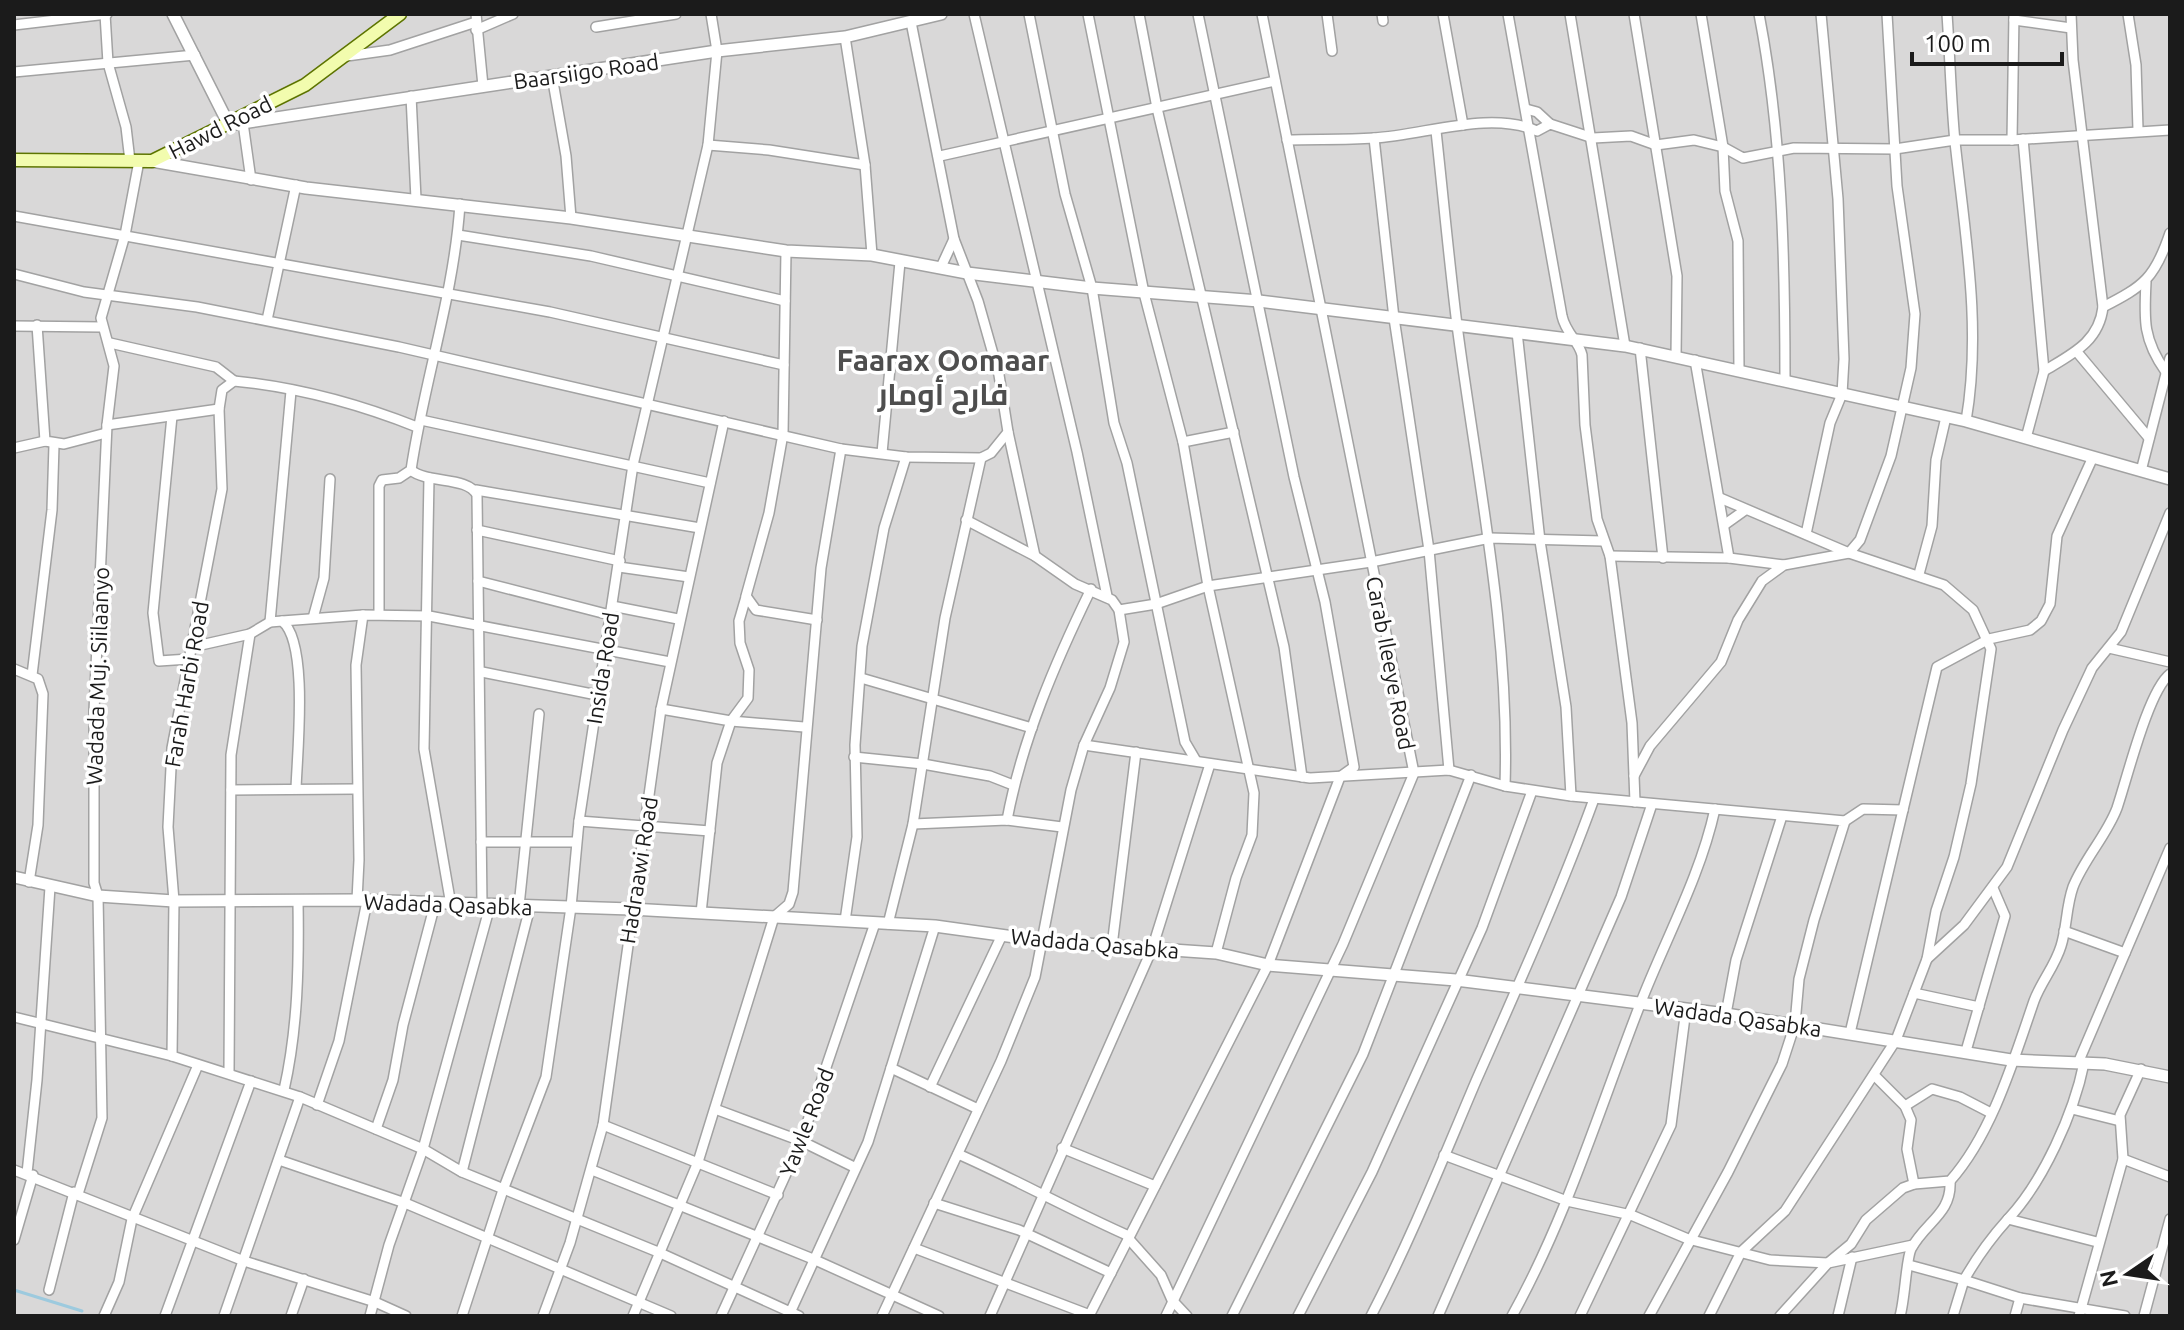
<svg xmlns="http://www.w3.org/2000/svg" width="2184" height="1330" font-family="Ubuntu,Cairo,sans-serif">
  <rect width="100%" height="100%" fill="#edeadf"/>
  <rect fill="#d9d8d8" x="14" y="14" width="2156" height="1302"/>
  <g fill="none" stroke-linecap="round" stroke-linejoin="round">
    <polyline stroke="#9dcade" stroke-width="3" points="14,1290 82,1311"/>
    <g stroke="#a2a2a2" stroke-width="12">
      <g id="minor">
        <polyline points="105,14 108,63 126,127 130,161"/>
        <polyline points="476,14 483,86"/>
        <polyline points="974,14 1077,452 1107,596"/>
        <polyline points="1029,14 1065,194 1092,288 1114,423 1127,463 1185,742 1195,759"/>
        <polyline points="1088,14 1144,293 1183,442 1208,586 1254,793 1252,835 1236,878 1216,953"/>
        <polyline points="1139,14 1157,108 1284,647 1302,777"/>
        <polyline points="1327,14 1332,51"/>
        <polyline points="1382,14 1383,21"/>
        <polyline points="1443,14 1463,125"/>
        <path d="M1508,14l54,302c4,18 17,25 20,39l3,70 12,94 13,37 22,167 3,79"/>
        <polyline points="1570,14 1625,346"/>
        <polyline points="1634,14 1677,276 1676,356"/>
        <polyline points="1701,14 1723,147 1725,191 1738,241 1739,370"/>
        <path d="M1759,14c23,119 26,244 26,365"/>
        <path d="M1947,14c3,43 4,86 8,128 10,93 27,186 11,279"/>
        <polyline points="2128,14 2136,65 2138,130"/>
        <polyline points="2014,20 2071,28"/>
        <polyline points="14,25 107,14"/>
        <polyline points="596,27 676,14"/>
        <polyline points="476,30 513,14"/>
        <polyline points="845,37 865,165 872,255"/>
        <polyline points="347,56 390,50 476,22"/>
        <polyline points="14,72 195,55"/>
        <polyline points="552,76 566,156 571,218"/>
        <polyline points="411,96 416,199"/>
        <polyline points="1526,109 1537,112 1550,124"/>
        <polyline points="243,123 251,180"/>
        <path d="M1436,131c7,64 13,129 21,194 20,154 53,305 48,461"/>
        <polyline points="1374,138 1394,318 1429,550 1449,770"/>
        <polyline points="2023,139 2044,371 2026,438"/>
        <path d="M1287,140c29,-1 58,0 87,-2 51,-3 116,-28 163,-7l13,-7 43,14 38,-2 25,9 38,-5 29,7 20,11 51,-10 101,1 60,-9h57l158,-10"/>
        <polyline points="2012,140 2014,14"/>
        <polyline points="708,145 769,150 865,165"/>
        <polyline points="940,156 1275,81"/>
        <polyline points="14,216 550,312 784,365"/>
        <polyline points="458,235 591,256 785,301"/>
        <polyline points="786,251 783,434 769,513 746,596 756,610 817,620"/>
        <polyline points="941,267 954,239"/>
        <polyline points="14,274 84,292 197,307 399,347 841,449 906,457 981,458 991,453 1008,432 999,375 978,301 954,239 911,22"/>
        <path d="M2146,282c-2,38 -3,58 20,90"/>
        <path d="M2103,307c41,-21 52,-29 67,-74"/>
        <polyline points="267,320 296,185"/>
        <polyline points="37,325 45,441 64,444 106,433"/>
        <polyline points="14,326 102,327"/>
        <polyline points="1517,332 1540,541 1566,707 1571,796"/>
        <polyline points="110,343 216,367 234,381"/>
        <polyline points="1640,348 1663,558"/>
        <polyline points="2077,352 2149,438"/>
        <polyline points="1695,360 1729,558"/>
        <path d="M2044,371c28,-17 55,-29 59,-64l-30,-247 -2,-46"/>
        <polyline points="172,416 153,613 159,661 189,659"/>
        <polyline points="421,420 710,483"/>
        <polyline points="107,425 219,409"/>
        <polyline points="1008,432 1035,556"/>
        <polyline points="1183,442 1234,432"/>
        <polyline points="14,448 45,441"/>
        <polyline points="882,453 900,262"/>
        <path d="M411,470c16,14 57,6 66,25l5,411"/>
        <polyline points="2141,471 2170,358"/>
        <polyline points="429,478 424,749 451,905"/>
        <polyline points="476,490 700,528"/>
        <polyline points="1724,525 1745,510"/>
        <polyline points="477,530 620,561"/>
        <polyline points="1806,534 1830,423 1842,394 1844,359 1838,199 1821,14"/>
        <polyline points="1610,556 1729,558 1784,565"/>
        <polyline points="619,567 689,577"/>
        <polyline points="1919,574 1932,526 1936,460 1946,417"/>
        <polyline points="478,581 610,615"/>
        <polyline points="612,606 678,619"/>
        <polyline points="1119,610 1156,604 1208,586 1371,562 1490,538 1602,541"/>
        <path d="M379,614v-128l3,-6 17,-2 12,-8c13,-89 43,-175 49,-266"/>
        <polyline points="313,618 324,578 330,479"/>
        <polyline points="282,621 363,615"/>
        <polyline points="270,622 291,391"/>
        <polyline points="192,647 250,634"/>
        <polyline points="2109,648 2170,662"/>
        <polyline points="14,669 38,679 43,694 38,825 29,882"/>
        <polyline points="482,672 597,695"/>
        <polyline points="32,675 52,510 54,445"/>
        <polyline points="861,678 1032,728"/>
        <polyline points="661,709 731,721 804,727"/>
        <polyline points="1084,745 1310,778 1449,770 1505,786 1571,796 1845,821 1814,920 1799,979 1795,1024 1782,1064 1728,1172 1649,1316"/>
        <polyline points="854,757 923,764 990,776 1013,785"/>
        <polyline points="1634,776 1650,746 1721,662 1738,620 1762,581 1784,565 1849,553 1860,540 1891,456 1911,368 1915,314 1897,186 1887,14"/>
        <polyline points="231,790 357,789"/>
        <path d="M1007,820c15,-80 48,-157 84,-231"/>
        <polyline points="579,821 710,831"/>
        <polyline points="1845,821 1863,809 1903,810 1937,667 1989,639 2030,630 2041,621 2050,604 2057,536 2093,457"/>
        <polyline points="913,824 1007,820 1062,827"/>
        <polyline points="481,842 576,842"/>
        <polyline points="357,900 359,860 356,665 363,615 429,616 670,662"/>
        <polyline points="519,906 539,714"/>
        <polyline points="701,913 717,763 731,721 748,698 749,670 740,643 739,621 746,597"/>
        <polyline points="845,921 857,837 855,745 862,646 884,528 906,457"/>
        <polyline points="888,924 913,824 945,618 981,458"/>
        <polyline points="2064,931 2125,953"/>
        <polyline points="1112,946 1136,752"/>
        <polyline points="1927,959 1964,925 2007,867 2063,730 2092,668 2121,632 2170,513"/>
        <polyline points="1914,993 1979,1007"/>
        <polyline points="1726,1014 1736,960 1782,816"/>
        <polyline points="14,1017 172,1056 300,1097 423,1149 462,1172 658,1252 799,1316"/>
        <polyline points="1850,1033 1903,810"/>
        <polyline points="1966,1051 2005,916 1993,888"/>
        <path d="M172,1056l2,-155 -6,-74 4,-79 50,-259 -3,-80 3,-19 12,-9c62,6 125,23 183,46"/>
        <polyline points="2078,1063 2170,848"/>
        <polyline points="891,1068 978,1109"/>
        <path d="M229,1072l2,-317 19,-121 20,-12 12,-1c27,21 15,133 14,168"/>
        <polyline points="1874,1075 1905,1106 1911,1120 1907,1149 1914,1184"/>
        <polyline points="930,1087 1002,935"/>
        <path d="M284,1090c14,-62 15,-125 14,-189"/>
        <polyline points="317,1105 339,1041 367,901"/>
        <polyline points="1905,1106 1932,1089 1960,1097 1991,1113"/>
        <polyline points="715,1109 801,1141 854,1167"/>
        <polyline points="2072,1109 2120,1121"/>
        <polyline points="603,1125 778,1195"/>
        <polyline points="376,1129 393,1080 403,1025 435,904"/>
        <polyline points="1062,1148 1155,1186"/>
        <path d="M958,1154c59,26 112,56 171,82"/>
        <path d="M1444,1155l123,46 64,14 57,24 82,21 58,3 23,-19 15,-24 37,-32 11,-4 36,-3c42,-47 64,-122 84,-180 7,-19 21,-35 27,-55 6,-19 5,-39 12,-59 11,-28 34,-52 44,-79 10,-29 31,-117 53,-134"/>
        <polyline points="2123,1159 2170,1177"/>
        <polyline points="279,1160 405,1203 671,1316"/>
        <polyline points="14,1170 244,1261 375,1302 406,1316"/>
        <polyline points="592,1170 813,1259 939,1316"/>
        <polyline points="462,1172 530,907"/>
        <polyline points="27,1173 37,1080 50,887"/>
        <polyline points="78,1194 102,1118 98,896 94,883 94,711 107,425 114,366 101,318 125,235 139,161"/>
        <polyline points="934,1203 1019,1230 1111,1273"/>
        <polyline points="2008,1219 2097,1242"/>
        <polyline points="1128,1238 1161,1275 1172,1300 1187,1316"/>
        <polyline points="14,1240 33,1175"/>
        <polyline points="914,1248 1090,1315"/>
        <path d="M1909,1265l55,15c13,-23 26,-41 44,-61 35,-37 66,-106 76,-156"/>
        <polyline points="49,1290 74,1192"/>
        <polyline points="789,1315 868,1142 935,926"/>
        <polyline points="104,1316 119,1282 132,1219 198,1065"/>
        <polyline points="165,1316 251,1081"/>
        <polyline points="224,1316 300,1097"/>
        <polyline points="291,1316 304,1279"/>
        <polyline points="370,1316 389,1245 423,1149 490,906"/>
        <polyline points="462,1316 503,1190 546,1077 571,907 579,821 633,465 708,145 717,51 711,14"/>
        <polyline points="543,1316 570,1243 603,1125 661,709 724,421"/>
        <polyline points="633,1316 698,1162 774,917 789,904 793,892 821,568 841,449"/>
        <polyline points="721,1316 801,1141 875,923"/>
        <polyline points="882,1316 1001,1061 1035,977 1071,790 1084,745 1110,688 1124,642 1119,610 1112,600 1075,584 1035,556 966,520"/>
        <polyline points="990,1316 1152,949 1210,764"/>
        <polyline points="1089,1316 1268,965 1340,777 1354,767 1325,602 1294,477 1198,14"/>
        <polyline points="1166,1316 1343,944 1414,773 1262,14"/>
        <polyline points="1232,1316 1363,1054 1471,775"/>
        <polyline points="1298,1316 1372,1172 1482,928 1532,791"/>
        <path d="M1371,1316c40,-77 71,-155 105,-235 41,-93 83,-186 118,-282"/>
        <polyline points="1438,1316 1621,897 1652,804"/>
        <path d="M1512,1316c55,-99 88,-209 129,-314 25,-64 59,-125 74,-193"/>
        <polyline points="1580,1316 1671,1125 1686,1009"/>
        <polyline points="1709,1316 1741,1252 1785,1211 1896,1040 1927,959 1936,911 1954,857 1971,784 1991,649 1973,610 1944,585 1849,553 1720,498"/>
        <polyline points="1780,1316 1828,1263 1913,1245"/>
        <polyline points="1838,1316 1852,1257"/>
        <path d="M1900,1316c5,-17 6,-56 11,-67 14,-27 41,-35 39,-68"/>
        <polyline points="1953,1316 1964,1280 2020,1298"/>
        <polyline points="2015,1316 2020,1298 2125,1316"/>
        <polyline points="2079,1316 2123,1159 2120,1115 2141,1069"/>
        <polyline points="2144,1316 2170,1219"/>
      </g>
    </g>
    <g stroke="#a2a2a2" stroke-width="14">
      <g id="tertiary">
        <polyline points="173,14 229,125 717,51 845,37 941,14"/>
        <polyline points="152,161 306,188 571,218 786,251 872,255 967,273 1092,288 1259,301 1625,346 1966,421 2170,479"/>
        <polyline points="14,877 98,896 174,901 357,900 631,909 935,926 1043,941 1216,953 1268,965 1456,980 1726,1014 2011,1060 2105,1064 2170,1077"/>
      </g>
    </g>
    <g stroke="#5d7400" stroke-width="15">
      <polyline id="secondary" points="14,160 152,161 305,85 400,14"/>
    </g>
    <use href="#minor" stroke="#fff" stroke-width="9"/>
    <use href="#tertiary" stroke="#fff" stroke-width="11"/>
    <use href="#secondary" stroke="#f2fcae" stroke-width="12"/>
  </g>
  <g text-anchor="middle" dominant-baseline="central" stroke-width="7" stroke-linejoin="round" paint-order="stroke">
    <g font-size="22" fill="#1b1b1b" stroke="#fff">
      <text transform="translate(586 71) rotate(-8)">Baarsiigo Road</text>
      <text transform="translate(220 127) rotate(-27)">Hawd Road</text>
      <text transform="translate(1391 663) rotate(79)">Carab Ileeye Road</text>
      <text transform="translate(602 668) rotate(-81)">Insida Road</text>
      <text transform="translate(97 676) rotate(-88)">Wadada Muj. Siilaanyo</text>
      <text transform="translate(186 684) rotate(-80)">Farah Harbi Road</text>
      <text transform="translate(638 870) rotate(-81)">Hadraawi Road</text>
      <text transform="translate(448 904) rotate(2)">Wadada Qasabka</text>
      <text transform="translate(1095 943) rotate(5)">Wadada Qasabka</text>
      <text transform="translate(1738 1017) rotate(8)">Wadada Qasabka</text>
      <text transform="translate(806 1122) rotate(-69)">Yawle Road</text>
    </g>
    <g font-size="30" font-weight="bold" fill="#4e4e4e" stroke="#fff">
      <text x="943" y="360">Faarax Oomaar<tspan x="943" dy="34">فارح أومار</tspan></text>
    </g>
  </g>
  <rect width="2184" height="1330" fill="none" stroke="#1b1b1b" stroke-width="32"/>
  <g transform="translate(2128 1274) rotate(257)" stroke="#ffffff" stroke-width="6" paint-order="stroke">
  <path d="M0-6L14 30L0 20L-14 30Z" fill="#1b1b1b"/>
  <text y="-12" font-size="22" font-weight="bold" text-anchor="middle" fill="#1b1b1b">N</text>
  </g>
  <path d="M1912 52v12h150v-12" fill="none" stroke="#1b1b1b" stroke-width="4"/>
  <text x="1924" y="52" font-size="24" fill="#1b1b1b" stroke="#ffffff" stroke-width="6" paint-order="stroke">100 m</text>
</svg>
